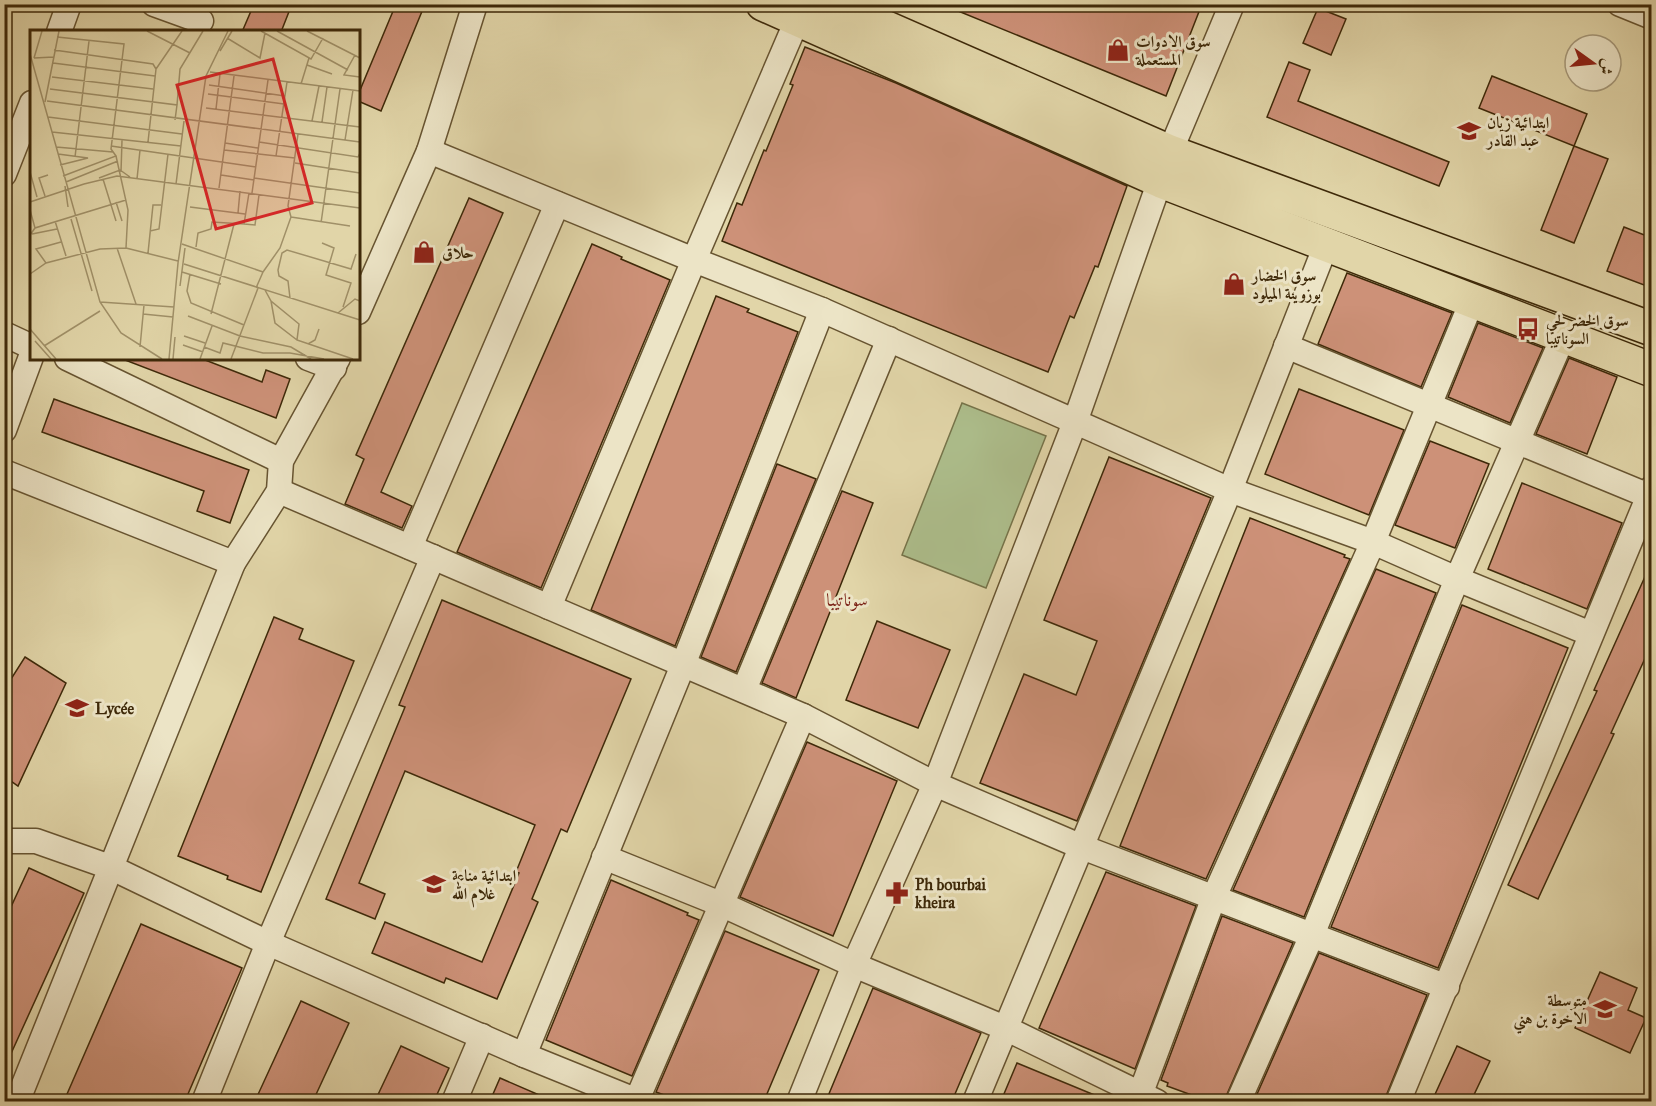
<svg xmlns="http://www.w3.org/2000/svg" width="1656" height="1106" font-family="'IM FELL Great Primer',Amiri,serif">
  <rect width="100%" height="100%" fill="#e1d5a8"/>
  <filter id="stains"><feTurbulence type="fractalNoise" baseFrequency=".00333" numOctaves="4"/><feColorMatrix values="0 0 0 0 .2 0 0 0 0 .09 0 0 0 0 .02 0 0 0 .5 -.17"/></filter>
  <radialGradient id="worn" r=".72"><stop offset=".6" stop-color="#630" stop-opacity="0"/><stop offset="1" stop-color="#630" stop-opacity=".3"/></radialGradient>
  <polygon fill="#adbe8c" stroke="#76744a" stroke-width="1.5" points="962,403 1046,436 986,588 902,555"/>
  <g fill="#cd9178" stroke="#3e2909" stroke-width="1.5">
    <polygon points="254,4 292,4 281,32 242,32"/>
    <polygon points="396,4 425,4 381,111 358,101 358,95"/>
    <polygon points="941,4 1202,4 1166,96"/>
    <polygon points="1318,8 1346,19 1331,55 1303,43"/>
    <polygon points="805,47 896,83 1127,186 1098,267 1095,266 1074,318 1070,316 1048,372 722,241 737,203 742,205 764,150 766,151 793,85 790,84"/>
    <polygon points="1289,62 1310,70 1298,101 1449,162 1439,186 1267,117"/>
    <polygon points="1492,76 1587,114 1574,146 1479,108"/>
    <polygon points="1574,146 1608,159 1574,243 1541,230"/>
    <polygon points="469,198 503,213 381,492 412,506 402,528 345,504 364,459 356,455"/>
    <polygon points="1624,227 1652,238 1652,288 1607,271"/>
    <polygon points="592,244 622,257 621,259 670,280 541,588 457,552"/>
    <polygon points="1347,273 1452,313 1421,387 1318,344"/>
    <polygon points="716,296 749,309 747,312 798,332 675,646 591,610"/>
    <polygon points="1478,323 1543,348 1510,423 1448,397"/>
    <polygon points="125,358 200,358 262,382 266,370 290,379 276,418 125,360"/>
    <polygon points="1569,358 1617,377 1587,454 1536,434"/>
    <polygon points="1299,389 1404,430 1369,515 1265,474"/>
    <polygon points="54,399 249,470 230,523 197,511 204,491 42,432"/>
    <polygon points="1430,441 1489,464 1455,548 1395,525"/>
    <polygon points="1109,457 1211,498 1077,821 980,783 1024,674 1076,695 1097,641 1044,620"/>
    <polygon points="777,464 816,479 736,672 701,657"/>
    <polygon points="1522,483 1622,523 1587,609 1488,569"/>
    <polygon points="842,491 873,503 796,698 762,683"/>
    <polygon points="1250,518 1345,555 1344,557 1350,559 1206,879 1120,846"/>
    <polygon points="1652,561 1652,643 1611,733 1614,734 1538,899 1508,885 1597,691 1594,690"/>
    <polygon points="1376,569 1436,593 1304,917 1233,890"/>
    <polygon points="442,600 631,679 567,832 561,829 532,899 538,902 497,999 446,978 444,983 372,953 385,922 482,962 519,873 516,872 535,825 405,771 359,883 385,894 375,919 326,899 405,707 399,705"/>
    <polygon points="1462,605 1568,648 1438,968 1331,927"/>
    <polygon points="274,617 303,629 299,639 354,661 261,892 227,879 228,876 178,856"/>
    <polygon points="877,621 950,650 918,728 846,700"/>
    <polygon points="25,657 66,683 18,786 4,776 4,690"/>
    <polygon points="807,742 897,781 833,936 740,897"/>
    <polygon points="29,868 84,893 4,1069 4,922"/>
    <polygon points="1106,872 1196,906 1135,1069 1039,1028"/>
    <polygon points="611,880 688,913 687,915 699,920 632,1076 546,1040"/>
    <polygon points="1222,916 1293,943 1224,1101 1208,1101 1167,1086 1168,1083 1161,1080"/>
    <polygon points="141,924 242,968 185,1101 64,1101"/>
    <polygon points="725,931 819,970 764,1101 680,1101 656,1092"/>
    <polygon points="1319,953 1427,995 1384,1101 1254,1101"/>
    <polygon points="1600,972 1637,988 1628,1010 1646,1018 1630,1053 1575,1028"/>
    <polygon points="873,988 981,1033 952,1101 826,1101"/>
    <polygon points="301,1001 349,1023 313,1101 255,1101"/>
    <polygon points="401,1046 449,1068 434,1101 375,1101"/>
    <polygon points="1457,1046 1490,1061 1471,1101 1432,1101"/>
    <polygon points="1017,1063 1109,1101 1001,1101"/>
    <polygon points="500,1078 553,1101 490,1101"/>
  </g>
  <g fill="none" stroke-linecap="round" stroke-linejoin="round">
    <g stroke="#675431" stroke-width="27">
      <g id="minor">
        <polyline points="154,4 201,21"/>
        <polyline points="1620,4 1652,17"/>
        <polyline points="59,32 69,4"/>
        <polyline points="429,151 694,260 822,310 1230,490 1373,542 1457,579 1591,634"/>
        <polyline points="4,174 32,103"/>
        <polyline points="358,312 429,151 475,4"/>
        <polyline points="4,334 32,347"/>
        <polyline points="1286,346 1649,496"/>
        <polyline points="67,358 281,461"/>
        <polyline points="308,358 334,368"/>
        <polyline points="4,430 32,354"/>
        <polyline points="4,472 233,563"/>
        <polyline points="279,491 803,716 935,784 1082,847 1447,987"/>
        <polyline points="410,547 557,204"/>
        <polyline points="549,607 694,260 804,4"/>
        <polyline points="744,690 889,339"/>
        <polyline points="4,841 36,841 110,867 268,943 524,1055 640,1102"/>
        <polyline points="604,857 723,905 854,965 1005,1028 1157,1102"/>
        <polyline points="524,1055 683,665 822,310"/>
        <polyline points="1140,1095 1214,897 1373,542 1472,301"/>
        <polyline points="17,1102 233,563 279,491 281,461 338,358"/>
        <polyline points="204,1102 268,943 433,557"/>
        <polyline points="454,1102 482,1036"/>
        <polyline points="636,1102 803,716"/>
        <polyline points="799,1102 854,965 935,784 1075,422 1170,152 1232,4"/>
        <polyline points="975,1102 1230,490 1326,245"/>
        <polyline points="1238,1102 1312,935 1457,579 1563,337"/>
        <polyline points="1398,1102 1652,488"/>
      </g>
    </g>
    <g stroke="#3e2909" stroke-width="36">
      <g id="primary">
        <polyline points="763,4 1161,181 1652,370"/>
        <polyline points="832,4 1170,152 1652,329"/>
      </g>
    </g>
    <use href="#minor" stroke="#ece4c6" stroke-width="24"/>
    <use href="#primary" stroke="#e1d5a8" stroke-width="33"/>
  </g>
  <defs>
    <g id="shop-bare" transform="scale(1.8)"><path d="M-5-2.5h2.3a2.7 3.5 0 0 1 5.4 0H5L5.5 6h-11ZM-1.5-2.5h3a1.5 2.3 0 0 0-3 0Z" fill="#8f2418" stroke="#ece4c6" stroke-width="2.5" paint-order="stroke"/></g>
    <g id="school-bare" transform="scale(1.8)"><path d="M0-5L7-2L0 1L-7-2ZM-4 1L0 2.5L4 1V4Q0 6-4 4Z" fill="#8f2418" stroke="#ece4c6" stroke-width="2.5" paint-order="stroke"/></g>
    <g id="bus-bare" transform="scale(1.8)"><path d="M-5-6H5V4H4V6H2V4H-2V6H-4V4H-5ZM-3.5-4V0h7V-4ZM-3.5 1.2v1.5H-2V1.2ZM2 1.2v1.5H3.5V1.2Z" fill="#8f2418" stroke="#ece4c6" stroke-width="2.5" paint-order="stroke"/></g>
    <g id="pharmacy-bare" transform="scale(1.8)"><path d="M-2-6h4v4h4v4h-4v4h-4v-4h-4v-4h4Z" fill="#8f2418" stroke="#ece4c6" stroke-width="2.5" paint-order="stroke"/></g>
  </defs>
  <g fill-rule="evenodd">
    <use href="#shop-bare" x="1118" y="50"/>
    <use href="#school-bare" x="1469" y="131"/>
    <use href="#shop-bare" x="424" y="252"/>
    <use href="#shop-bare" x="1234" y="284"/>
    <use href="#bus-bare" x="1528" y="329"/>
    <use href="#school-bare" x="77" y="708"/>
    <use href="#school-bare" x="434" y="884"/>
    <use href="#pharmacy-bare" x="897" y="893"/>
    <use href="#school-bare" x="1605" y="1009"/>
  </g>
  <g text-anchor="middle" dominant-baseline="central" stroke-width="6" stroke-linejoin="round" paint-order="stroke">
    <g font-size="16" font-weight="bold" fill="#3e2909" stroke="#ece4c6" text-anchor="start">
      <text x="1136" y="41">سوق الادوات<tspan x="1136" dy="18">المستعملة</tspan></text>
      <text x="1487" y="122">ابتدائية زيان<tspan x="1487" dy="18">عبد القادر</tspan></text>
      <text x="442" y="252">حلاق</text>
      <text x="1252" y="275">سوق الخضار<tspan x="1252" dy="18">بوزوينة الميلود</tspan></text>
      <text x="1546" y="320">سوق الخضر لحي<tspan x="1546" dy="18">السوناتيبا</tspan></text>
      <text x="95" y="708">Lycée</text>
      <text x="452" y="875">ابتدائية مناعة<tspan x="452" dy="18">غلام الله</tspan></text>
      <text x="915" y="884">Ph bourbai<tspan x="915" dy="18">kheira</tspan></text>
      <text x="1587" y="1000" text-anchor="end">متوسطة<tspan x="1587" dy="18">الاخوة بن هني</tspan></text>
    </g>
    <g font-size="18" fill="#7a1f14" stroke="#ece4c6">
      <text x="847" y="600">سوناتيبا</text>
    </g>
  </g>
  <g transform="translate(30 30)">
    <rect width="330" height="330" fill="#e1d5a8"/>
    <path fill="none" stroke="#a09068" stroke-width="1.5" d="M117,1l43,22M231,1l50,28 12,-21M247,1l71,39M277,1l53,27M27,7l67,7 -13,105 5,7 -53,20M197,8l33,20 5,-25M24,20l99,14 3,5 -8,73M190,21l12,-20M0,24l70,248 21,31 41,26M325,25l-11,20 16,2M4,28l8,-27M4,28l20,-1M23,33l102,13M277,35l25,9M126,39l26,-38M180,42l150,19M22,47l101,12M271,54l8,-26M179,55l76,11M20,59l127,16 -2,15M178,64l76,10M17,71l313,41M15,72l14,-71M147,75l3,-36 23,-38M176,78l154,19M186,79l4,-35M18,87l134,17M282,91l7,-35M292,92l5,-35M22,102l129,14M315,110l8,-50M229,112l99,15 2,-4M195,113l33,5M81,116l145,21M26,117l57,5M194,120l71,8M28,124l30,4 -28,7M86,126l12,54 -2,38M246,126l11,-74M45,127l14,-116M265,133l65,10M0,142l7,25M91,142l1,-32M191,145l33,5M69,148l21,-8 10,7M224,148l106,15M73,149l13,42M107,149l3,-29M36,152l52,-21M54,154l33,-8 243,32M146,154l8,-63M35,156l3,21M189,158l15,-112M222,163l16,-113M15,166l-6,-18 9,-3M0,172l54,-18M86,172l6,19M160,177l55,7M0,180l5,18M208,183l2,-22M261,187l59,9M41,189l21,72M25,191l11,35M291,193l19,-134M214,194l11,1 4,-30M120,201l9,-2 9,-75M2,204l25,-5M0,205l5,-7 91,-28M292,213l12,5 -8,27 25,8 -8,24M152,214l81,28 -7,16M166,217l2,-14 13,-4 1,-7 32,2 5,-31M87,218l19,56M118,223l5,-48h8M16,233l-10,-14 25,-7M154,234l176,56M152,242l39,12M233,242l17,-24 11,-31 -3,-11 10,-72M0,244l16,-11 54,-14 26,-1 52,13M160,244l-3,17 4,12 53,22M150,256l5,-38M235,260l6,11 28,23 -2,16 56,19M260,268l-2,-17 -9,-5 -1,-6 4,-17 5,-3 64,19 5,-15M241,271l4,22 22,17M70,272l74,5M308,283l17,-14 5,2M113,284l30,3M181,284l23,-90M158,286l52,20 51,11 20,12M0,299l26,30M154,306l21,7M5,311l16,18M278,314l7,-4 4,-11M153,315l20,7M14,316l56,-35M110,317l4,-42M174,317l16,6 3,-10 40,10h27l34,6M139,329l9,-96 28,-187 22,-45M143,329l2,-22M170,329l12,-33M201,329l27,-71"/>
    <path fill="#d62828" fill-opacity="0.15" stroke="#d62828" stroke-width="3" d="M243,29l39,144 -96,26 -39,-144z"/>
    <rect width="330" height="330" fill="none" stroke="#3e2909" stroke-width="3"/>
  </g>
  <rect width="1656" height="1106" fill="none" stroke="#e1d5a8" stroke-width="24"/>
  <rect x="6" y="6" width="1644" height="1094" fill="none" stroke="#3e2909" stroke-width="3"/>
  <rect x="12" y="12" width="1632" height="1082" fill="none" stroke="#3e2909" stroke-width="1.5"/>
  <g transform="translate(1593 63) rotate(105)"><circle r="28" fill="#ece4c6" stroke="#a6997a" stroke-width="1.5"/>
  <path d="M0-4.5L10 22L0 15L-10 22Z" fill="#8f2418"/>
  <text y="-9" font-size="16" font-weight="bold" text-anchor="middle" fill="#3e2909">ش</text>
  </g>
  <rect width="100%" height="100%" filter="url(#stains)"/>
  <rect width="100%" height="100%" fill="url(#worn)"/>
</svg>
